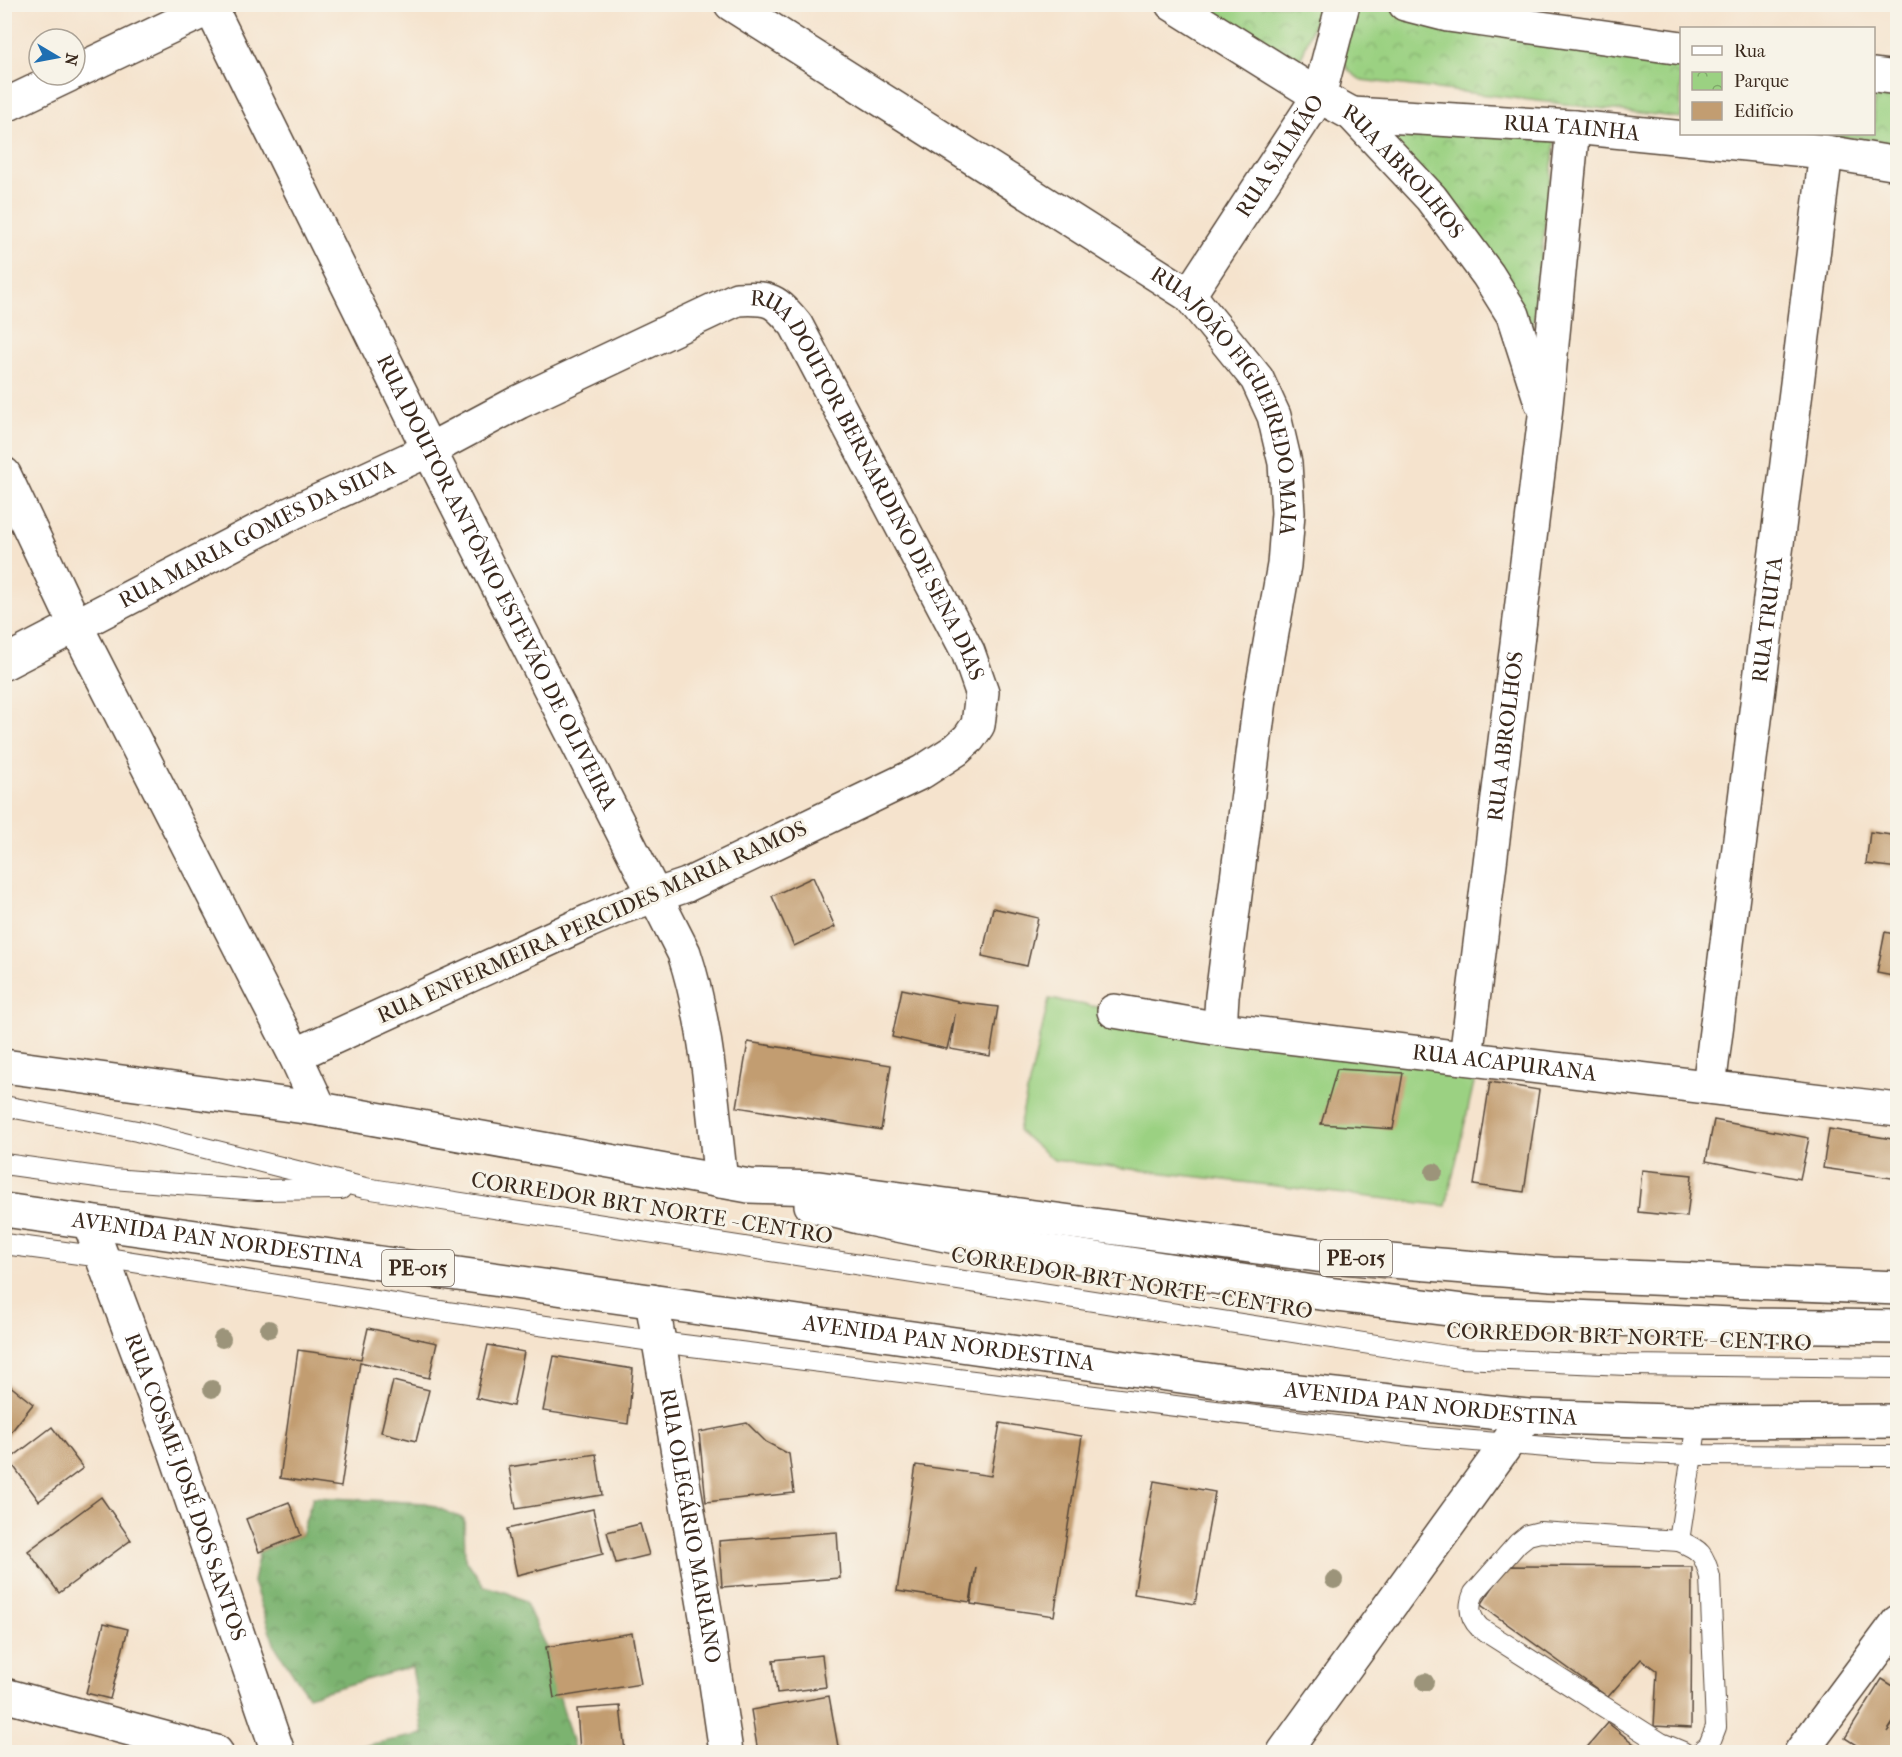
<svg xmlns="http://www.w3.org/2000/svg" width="1902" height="1757" font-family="'IM FELL French Canon',serif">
  <defs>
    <pattern id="forest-crowns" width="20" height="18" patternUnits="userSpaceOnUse" patternTransform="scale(1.5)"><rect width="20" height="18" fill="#7cb370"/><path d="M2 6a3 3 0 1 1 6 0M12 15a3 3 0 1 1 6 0" fill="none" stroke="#67925b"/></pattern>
    <pattern id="park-crowns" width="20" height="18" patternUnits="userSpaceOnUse" patternTransform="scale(1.5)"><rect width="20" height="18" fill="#9bd182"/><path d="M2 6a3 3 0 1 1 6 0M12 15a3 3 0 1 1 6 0" fill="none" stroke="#80aa6a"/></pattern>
  </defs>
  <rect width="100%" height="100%" fill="#f7f3e8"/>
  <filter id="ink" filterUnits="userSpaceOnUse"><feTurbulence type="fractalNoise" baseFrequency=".0167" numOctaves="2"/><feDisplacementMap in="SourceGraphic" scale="12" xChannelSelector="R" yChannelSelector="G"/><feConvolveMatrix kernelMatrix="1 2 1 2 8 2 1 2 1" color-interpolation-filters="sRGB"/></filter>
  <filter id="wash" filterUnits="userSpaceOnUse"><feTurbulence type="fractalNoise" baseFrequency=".008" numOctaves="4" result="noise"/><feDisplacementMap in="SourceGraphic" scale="24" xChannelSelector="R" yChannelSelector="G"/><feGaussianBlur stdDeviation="1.35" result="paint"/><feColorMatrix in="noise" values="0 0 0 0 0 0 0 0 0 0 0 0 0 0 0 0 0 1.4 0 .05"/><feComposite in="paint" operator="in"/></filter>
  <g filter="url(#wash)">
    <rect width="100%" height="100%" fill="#f5e3cd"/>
    <polygon fill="#9bd182" stroke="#6b7e50" stroke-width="1.5" points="1049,999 1477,1069 1446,1206 1054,1160 1018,1131"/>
    <polygon fill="url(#forest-crowns)" stroke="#5c6e47" stroke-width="1.5" points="313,1497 426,1503 464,1519 465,1558 484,1586 508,1593 525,1601 546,1648 575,1752 343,1752 342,1750 423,1734 412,1667 308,1696 275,1646 253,1582 259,1552 301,1535"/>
    <g fill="url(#park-crowns)" stroke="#6b7e50" stroke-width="1.5">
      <polygon points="1188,5 1320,5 1296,73"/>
      <polygon points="1372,5 1681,53 1681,118 1361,80 1349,71 1340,55 1356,9"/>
      <polygon points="1874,82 1897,86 1897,143 1814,134 1874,134"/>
      <polygon points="1376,124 1556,134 1532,333"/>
    </g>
    <g id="blocks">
      <g fill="#c29d71">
        <polygon points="1870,832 1898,836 1898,868 1866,864"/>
        <polygon points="813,877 835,927 794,946 772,896"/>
        <polygon points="993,908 1038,918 1027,966 982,956"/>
        <polygon points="1885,932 1898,935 1898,977 1877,973"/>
        <polygon points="902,989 958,1001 957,1002 998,1007 990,1056 950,1049 955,1014 947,1049 892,1037"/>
        <polygon points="748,1042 891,1065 881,1130 737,1107"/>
        <polygon points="1337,1069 1403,1073 1393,1129 1321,1124"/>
        <polygon points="1490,1082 1539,1090 1524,1192 1474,1185"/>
        <polygon points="1714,1120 1809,1138 1800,1179 1706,1161"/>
        <polygon points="1829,1129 1898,1140 1898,1179 1823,1168"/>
        <polygon points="1642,1170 1692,1175 1687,1217 1638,1212"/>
        <polygon points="368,1328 437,1343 429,1378 360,1362 341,1487 280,1478 298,1350 361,1359"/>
        <polygon points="488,1345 524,1352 513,1406 476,1398"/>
        <polygon points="554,1356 633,1369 628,1424 543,1411"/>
        <polygon points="4,1381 33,1404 4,1441"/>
        <polygon points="393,1381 429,1390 416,1441 381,1432"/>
        <polygon points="747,1423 766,1442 789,1454 794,1493 706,1502 699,1432"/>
        <polygon points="1000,1423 1082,1436 1054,1616 971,1604 976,1567 970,1602 897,1591 916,1465 991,1476"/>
        <polygon points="52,1427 83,1468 39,1501 9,1460"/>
        <polygon points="596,1454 602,1495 516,1509 509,1467"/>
        <polygon points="1154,1481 1215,1492 1195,1604 1134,1594"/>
        <polygon points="101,1497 131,1540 59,1593 28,1551"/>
        <polygon points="289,1502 301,1535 259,1552 246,1519"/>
        <polygon points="593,1509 603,1554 517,1575 507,1529"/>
        <polygon points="640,1524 649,1555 616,1563 607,1532"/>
        <polygon points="837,1532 840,1578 722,1587 719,1541"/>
        <polygon points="1507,1566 1692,1567 1691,1728 1654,1726 1657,1671 1641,1659 1608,1697 1481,1605"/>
        <polygon points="104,1623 128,1629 110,1699 86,1693"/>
        <polygon points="632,1633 641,1684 554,1698 546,1647"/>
        <polygon points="822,1655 826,1687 777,1693 773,1660"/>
        <polygon points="1882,1679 1898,1689 1898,1715 1887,1732 1898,1717 1898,1752 1867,1752 1845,1738"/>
        <polygon points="829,1696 839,1752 758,1752 751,1710"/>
        <polygon points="620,1706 625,1752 580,1752 577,1709"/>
        <polygon points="1608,1723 1644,1752 1583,1752"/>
      </g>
    </g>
  </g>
  <g filter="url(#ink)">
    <use href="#blocks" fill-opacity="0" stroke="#574638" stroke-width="1.5"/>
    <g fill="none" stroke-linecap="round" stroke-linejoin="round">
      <g stroke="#574638" stroke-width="22">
        <g id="service">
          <polyline points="4,1106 137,1131 365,1188 1460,1358 1627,1365 1898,1368"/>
          <polyline points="4,1164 112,1179 258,1190 341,1189"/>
          <polyline points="4,1244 102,1257 427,1309 659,1342 1426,1437 1594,1451 1693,1455 1898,1456"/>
          <path d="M1679,1541c22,9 25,13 31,36l6,150 -7,18 -8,7"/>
          <path d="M1683,1752l-22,-9 -181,-115c-11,-11 -12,-22 -6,-35l44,-50 10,-8 12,-3 139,9 18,-119"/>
        </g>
      </g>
      <g stroke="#574638" stroke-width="36">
        <g id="minor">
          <path id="s1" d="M209,4l220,446 255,503c24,73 28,152 37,228"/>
          <path id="s2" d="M731,4l458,291 68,84 17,37 11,47 3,50 -4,52 -24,135 -38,296 -2,33"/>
          <path id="s3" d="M1172,4l147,92 33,18 79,84 57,77 25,40 28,87"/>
          <polyline points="1405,4 1448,15 1682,48"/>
          <polyline points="75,72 218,4"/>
          <polyline points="1874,75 1898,78"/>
          <polyline points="4,106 69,75"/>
          <path id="s4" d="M1352,114l221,13 253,25 72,12"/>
          <path id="s5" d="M1189,295l130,-199 24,-92"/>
          <polyline points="4,474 76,626 295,1055 320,1109"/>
          <path id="s6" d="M4,663l288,-150 137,-63 90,-48 218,-103c34,-2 38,1 59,26l172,327 14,40 -4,33 -9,13 -13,12 -34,22 -235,113 -65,22 -33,14 -294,134"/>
          <path id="s7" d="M1114,1011l106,18 678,81"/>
          <path id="s8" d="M1466,1058l79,-642 28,-289"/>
          <path id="s9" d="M1709,1087l117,-935"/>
          <path id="s10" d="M89,1222l86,229 103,301"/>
          <polyline points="4,1695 216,1752"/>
          <polyline points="1801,1752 1898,1622"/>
        </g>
      </g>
      <g stroke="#574638" stroke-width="36">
        <g id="tertiary">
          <path id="s11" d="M652,1301l56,327 18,124"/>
          <polyline points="1284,1752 1527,1416"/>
        </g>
      </g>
      <g stroke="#574638" stroke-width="36">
        <g id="trunk">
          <polyline points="4,1066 320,1109 749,1186 819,1188 1317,1255 1552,1274 1898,1288"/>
          <polyline points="811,1205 859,1217 965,1239 1320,1293 1480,1313 1755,1325 1898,1327"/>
          <path id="s12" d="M4,1210l1248,176 275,30 170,6 201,-1"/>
        </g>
      </g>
      <use href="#service" stroke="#fff" stroke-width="20"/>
      <use href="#minor" stroke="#fff" stroke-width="33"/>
      <use href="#tertiary" stroke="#fff" stroke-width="33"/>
      <use href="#trunk" stroke="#fff" stroke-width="33"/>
    </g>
    <g fill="#9c947a">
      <circle cx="1434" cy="1172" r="9"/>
      <circle cx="269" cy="1329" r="9"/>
      <circle cx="222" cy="1339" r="9"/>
      <circle cx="212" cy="1389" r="9"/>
      <circle cx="1334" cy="1580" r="9"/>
      <circle cx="1425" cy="1682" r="9"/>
    </g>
  </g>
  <g text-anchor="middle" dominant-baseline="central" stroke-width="6" stroke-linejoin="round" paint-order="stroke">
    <g fill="#f7f3e8" stroke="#73665b" stroke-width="1.5">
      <rect x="1320" y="1240" width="72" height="36" rx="4.5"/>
      <rect x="382" y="1250" width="72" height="36" rx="4.5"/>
    </g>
    <g font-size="21" font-weight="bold" fill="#3b2a1e">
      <text x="1356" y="1258">PE-015</text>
      <text x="418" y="1268">PE-015</text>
    </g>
    <g font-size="22" fill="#3b2a1e" stroke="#f7f3e8">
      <text stroke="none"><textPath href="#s4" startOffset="220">RUA TAINHA</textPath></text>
      <text stroke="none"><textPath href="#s5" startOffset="166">RUA SALMÃO</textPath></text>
      <text stroke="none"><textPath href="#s3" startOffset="288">RUA ABROLHOS</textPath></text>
      <text stroke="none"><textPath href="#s2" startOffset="656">RUA JOÃO FIGUEIREDO MAIA</textPath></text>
      <text stroke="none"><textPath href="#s6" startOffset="1059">RUA DOUTOR BERNARDINO DE SENA DIAS</textPath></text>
      <text stroke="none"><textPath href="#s6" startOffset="284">RUA MARIA GOMES DA SILVA</textPath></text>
      <text stroke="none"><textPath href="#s1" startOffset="646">RUA DOUTOR ANTÔNIO ESTEVÃO DE OLIVEIRA</textPath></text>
      <text stroke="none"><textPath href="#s9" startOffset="471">RUA TRUTA</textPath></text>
      <text stroke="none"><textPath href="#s8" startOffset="324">RUA ABROLHOS</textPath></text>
      <text transform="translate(592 922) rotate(-24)">RUA ENFERMEIRA PERCIDES MARIA RAMOS</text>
      <text stroke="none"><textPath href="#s7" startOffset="394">RUA ACAPURANA</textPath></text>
      <text transform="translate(652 1208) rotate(9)">CORREDOR BRT NORTE - CENTRO</text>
      <text stroke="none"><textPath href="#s12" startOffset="216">AVENIDA PAN NORDESTINA</textPath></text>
      <text transform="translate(1132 1283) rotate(9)">CORREDOR BRT NORTE - CENTRO</text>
      <text transform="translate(1629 1337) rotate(2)">CORREDOR BRT NORTE - CENTRO</text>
      <text stroke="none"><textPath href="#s12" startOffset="954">AVENIDA PAN NORDESTINA</textPath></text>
      <text stroke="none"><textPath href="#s12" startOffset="1440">AVENIDA PAN NORDESTINA</textPath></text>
      <text stroke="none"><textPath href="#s10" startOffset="282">RUA COSME JOSÉ DOS SANTOS</textPath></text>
      <text stroke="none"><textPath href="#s11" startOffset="228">RUA OLEGÁRIO MARIANO</textPath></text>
    </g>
  </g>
  <rect width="1902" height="1757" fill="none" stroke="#f7f3e8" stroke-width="24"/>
  <rect x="1680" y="27" width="195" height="108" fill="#f7f3e8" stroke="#aca397" stroke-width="1.5"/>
  <rect x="1692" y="46" width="30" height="9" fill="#ffffff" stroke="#aca397" stroke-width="1.5"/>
  <text x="1734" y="57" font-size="18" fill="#3b2a1e">Rua</text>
  <rect x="1692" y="72" width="30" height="18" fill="url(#park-crowns)" stroke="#aca397" stroke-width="1.5"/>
  <text x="1734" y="87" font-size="18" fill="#3b2a1e">Parque</text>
  <rect x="1692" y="102" width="30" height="18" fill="#c29d71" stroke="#aca397" stroke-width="1.5"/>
  <text x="1734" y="117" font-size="18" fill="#3b2a1e">Edifício</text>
  <g transform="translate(57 57) rotate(100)"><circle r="28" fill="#f7f3e8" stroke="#aca397" stroke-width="1.5"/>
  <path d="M0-4.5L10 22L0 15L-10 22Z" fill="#1f6fb2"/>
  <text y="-9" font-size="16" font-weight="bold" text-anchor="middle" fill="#3b2a1e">N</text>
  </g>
</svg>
